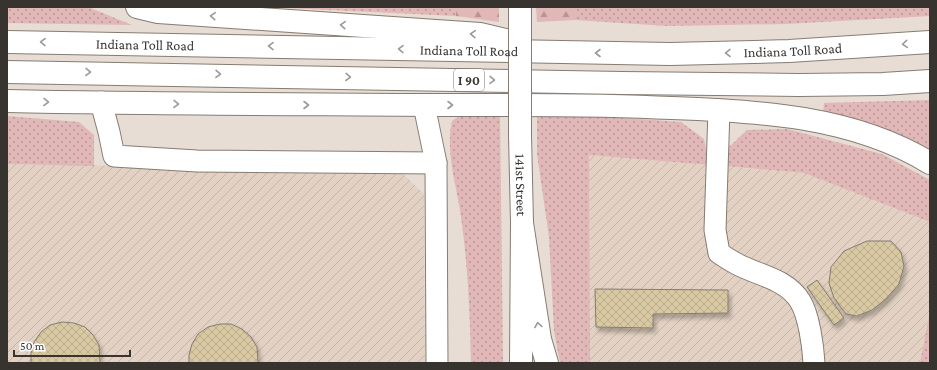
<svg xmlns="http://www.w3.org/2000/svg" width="937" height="370" font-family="'Crimson Pro',serif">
  <defs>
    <pattern id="industrial-furrows" width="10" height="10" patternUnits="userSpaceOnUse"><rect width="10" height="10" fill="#e3d2c3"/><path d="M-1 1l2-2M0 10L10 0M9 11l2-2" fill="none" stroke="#c3b5a8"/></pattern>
    <pattern id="grass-dots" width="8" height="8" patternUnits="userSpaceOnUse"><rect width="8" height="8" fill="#e1b7b8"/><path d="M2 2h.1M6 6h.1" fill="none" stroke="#b79596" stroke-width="1.8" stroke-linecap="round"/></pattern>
    <pattern id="forest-firs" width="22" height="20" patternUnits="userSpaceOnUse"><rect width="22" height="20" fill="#e1b7b8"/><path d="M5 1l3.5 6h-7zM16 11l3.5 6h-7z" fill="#b79596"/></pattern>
    <pattern id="building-cross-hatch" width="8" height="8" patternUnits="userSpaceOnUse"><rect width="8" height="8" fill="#d9c9a3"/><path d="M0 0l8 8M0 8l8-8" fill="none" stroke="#bbad8d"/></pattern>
    <filter id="shadow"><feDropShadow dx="2.5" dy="4.5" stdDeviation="2" flood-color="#0004"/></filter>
  </defs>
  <rect width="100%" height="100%" fill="#e7ddd4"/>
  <g fill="url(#industrial-furrows)">
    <polygon points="589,155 804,173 930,222 930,311 920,363 590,363"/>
    <polygon points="7,164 399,170 424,194 425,363 7,363"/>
  </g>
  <g fill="url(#grass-dots)">
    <polygon points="7,7 88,7 132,25 7,23"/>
    <polygon points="266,7 456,7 456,16"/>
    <polygon points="575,7 930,7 930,16 785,24 667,26 575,20"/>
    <path d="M930,100v49c-34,-18 -69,-28 -107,-36l1,-10z"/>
    <path d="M500,111l3,252h-32c-1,-49 -3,-97 -10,-146 -4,-31 -16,-64 -9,-96l10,-7z"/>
    <polygon points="537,112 681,122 704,139 709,165 589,155 590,363 560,363 554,331 549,237 537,154"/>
    <polygon points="7,116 79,122 94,135 94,166 7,164"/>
    <polygon points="787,129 882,154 930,180 930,222 804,173 725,166 729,147 747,130"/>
    <polygon points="930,311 930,363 920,363"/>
  </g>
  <g fill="url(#forest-firs)">
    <polygon points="456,7 499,7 499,22 456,16"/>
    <polygon points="536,7 575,7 575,20 537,22"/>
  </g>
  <g fill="url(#building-cross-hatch)" stroke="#827d72" filter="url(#shadow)">
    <polygon points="867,241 891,241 901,252 904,266 899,284 886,299 872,310 857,316 846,314 834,298 829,283 831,267 844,251"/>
    <polygon points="817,280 844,318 834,325 807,287"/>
    <polygon points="595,289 728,290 728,313 653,314 653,328 596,327"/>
    <polygon points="62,322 74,323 85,327 93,335 99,345 100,363 31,363 31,353 34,342 41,332 50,325"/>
    <polygon points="220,324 231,324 242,329 251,337 257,347 258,363 189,363 189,355 192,344 198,334 208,327"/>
  </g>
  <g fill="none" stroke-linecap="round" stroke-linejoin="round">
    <g stroke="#857c73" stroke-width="23">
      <g id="minor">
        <polyline points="101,102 109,132 114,156 197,161 436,163"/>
        <polyline points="424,105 436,163 437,363"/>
        <path d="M719,110l-4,120 4,23c6,4 12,8 18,11 20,11 50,15 63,37 9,14 13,45 14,62"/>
      </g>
    </g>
    <g stroke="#857c73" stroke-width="24">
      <g id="major">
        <path id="s1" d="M520,135l2,88 -1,140"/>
      </g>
    </g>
    <g stroke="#857c73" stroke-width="24">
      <g id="highway">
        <polyline points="137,7 158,12 480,34 514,42"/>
        <path id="s2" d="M7,42l663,12 119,-3 141,-9"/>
        <polyline points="7,72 622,83 799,85 883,84 930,81"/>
        <path d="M7,101c142,3 284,3 426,4 80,0 159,-1 239,3 87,3 181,8 258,55"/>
        <polyline points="522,223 540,339 547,363"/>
      </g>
    </g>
    <use href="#minor" stroke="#fff" stroke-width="21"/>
    <use href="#major" stroke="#fff" stroke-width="22"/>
    <use href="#highway" stroke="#fff" stroke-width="22"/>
    <g stroke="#857c73" stroke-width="24" stroke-linecap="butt">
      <polyline id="major-bridge" points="520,135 520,7"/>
    </g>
    <use href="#major-bridge" stroke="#fff" stroke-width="22"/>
  </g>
  <defs><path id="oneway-chevron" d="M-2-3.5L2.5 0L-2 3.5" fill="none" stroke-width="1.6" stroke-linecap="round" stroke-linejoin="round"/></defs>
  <g stroke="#9b9997">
    <use href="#oneway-chevron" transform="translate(213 16) rotate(-176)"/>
    <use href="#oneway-chevron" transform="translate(343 25) rotate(-176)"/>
    <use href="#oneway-chevron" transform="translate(473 34) rotate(-176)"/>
    <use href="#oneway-chevron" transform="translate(43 42) rotate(-179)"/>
    <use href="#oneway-chevron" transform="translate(905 44) rotate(175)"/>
    <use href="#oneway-chevron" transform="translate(271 46) rotate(-179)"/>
    <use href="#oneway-chevron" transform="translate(401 49) rotate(-179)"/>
    <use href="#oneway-chevron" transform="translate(598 53) rotate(-180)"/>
    <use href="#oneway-chevron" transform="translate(728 53) rotate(179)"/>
    <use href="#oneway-chevron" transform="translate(88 72) rotate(1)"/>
    <use href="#oneway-chevron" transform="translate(218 74) rotate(1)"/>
    <use href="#oneway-chevron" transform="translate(348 77) rotate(1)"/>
    <use href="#oneway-chevron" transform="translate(492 80) rotate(1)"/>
    <use href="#oneway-chevron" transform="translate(46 102) rotate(1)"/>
    <use href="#oneway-chevron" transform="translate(176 104) rotate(1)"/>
    <use href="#oneway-chevron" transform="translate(306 105)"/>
    <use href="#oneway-chevron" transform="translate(450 105)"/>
    <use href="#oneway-chevron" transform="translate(538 325) rotate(-99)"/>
  </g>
  <g text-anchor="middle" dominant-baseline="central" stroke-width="3.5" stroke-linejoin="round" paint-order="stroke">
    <rect fill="#fff" stroke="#73706d" stroke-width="1" x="454" y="69" width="30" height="22" rx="3"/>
    <g font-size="13" font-weight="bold" fill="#37332f">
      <text x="469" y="80">I 90</text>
    </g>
    <g font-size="14" fill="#37332f" stroke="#fff">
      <text stroke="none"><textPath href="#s2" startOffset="138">Indiana Toll Road</textPath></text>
      <text stroke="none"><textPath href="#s2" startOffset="786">Indiana Toll Road</textPath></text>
      <text stroke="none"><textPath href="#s2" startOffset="462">Indiana Toll Road</textPath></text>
      <text stroke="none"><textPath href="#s1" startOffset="50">141st Street</textPath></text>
    </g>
  </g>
  <rect width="937" height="370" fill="none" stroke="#37332f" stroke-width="16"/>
  <path d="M14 350v6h116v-6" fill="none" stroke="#37332f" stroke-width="2"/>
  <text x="20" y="350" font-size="12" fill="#37332f" stroke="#ffffff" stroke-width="3" paint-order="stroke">50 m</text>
</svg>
